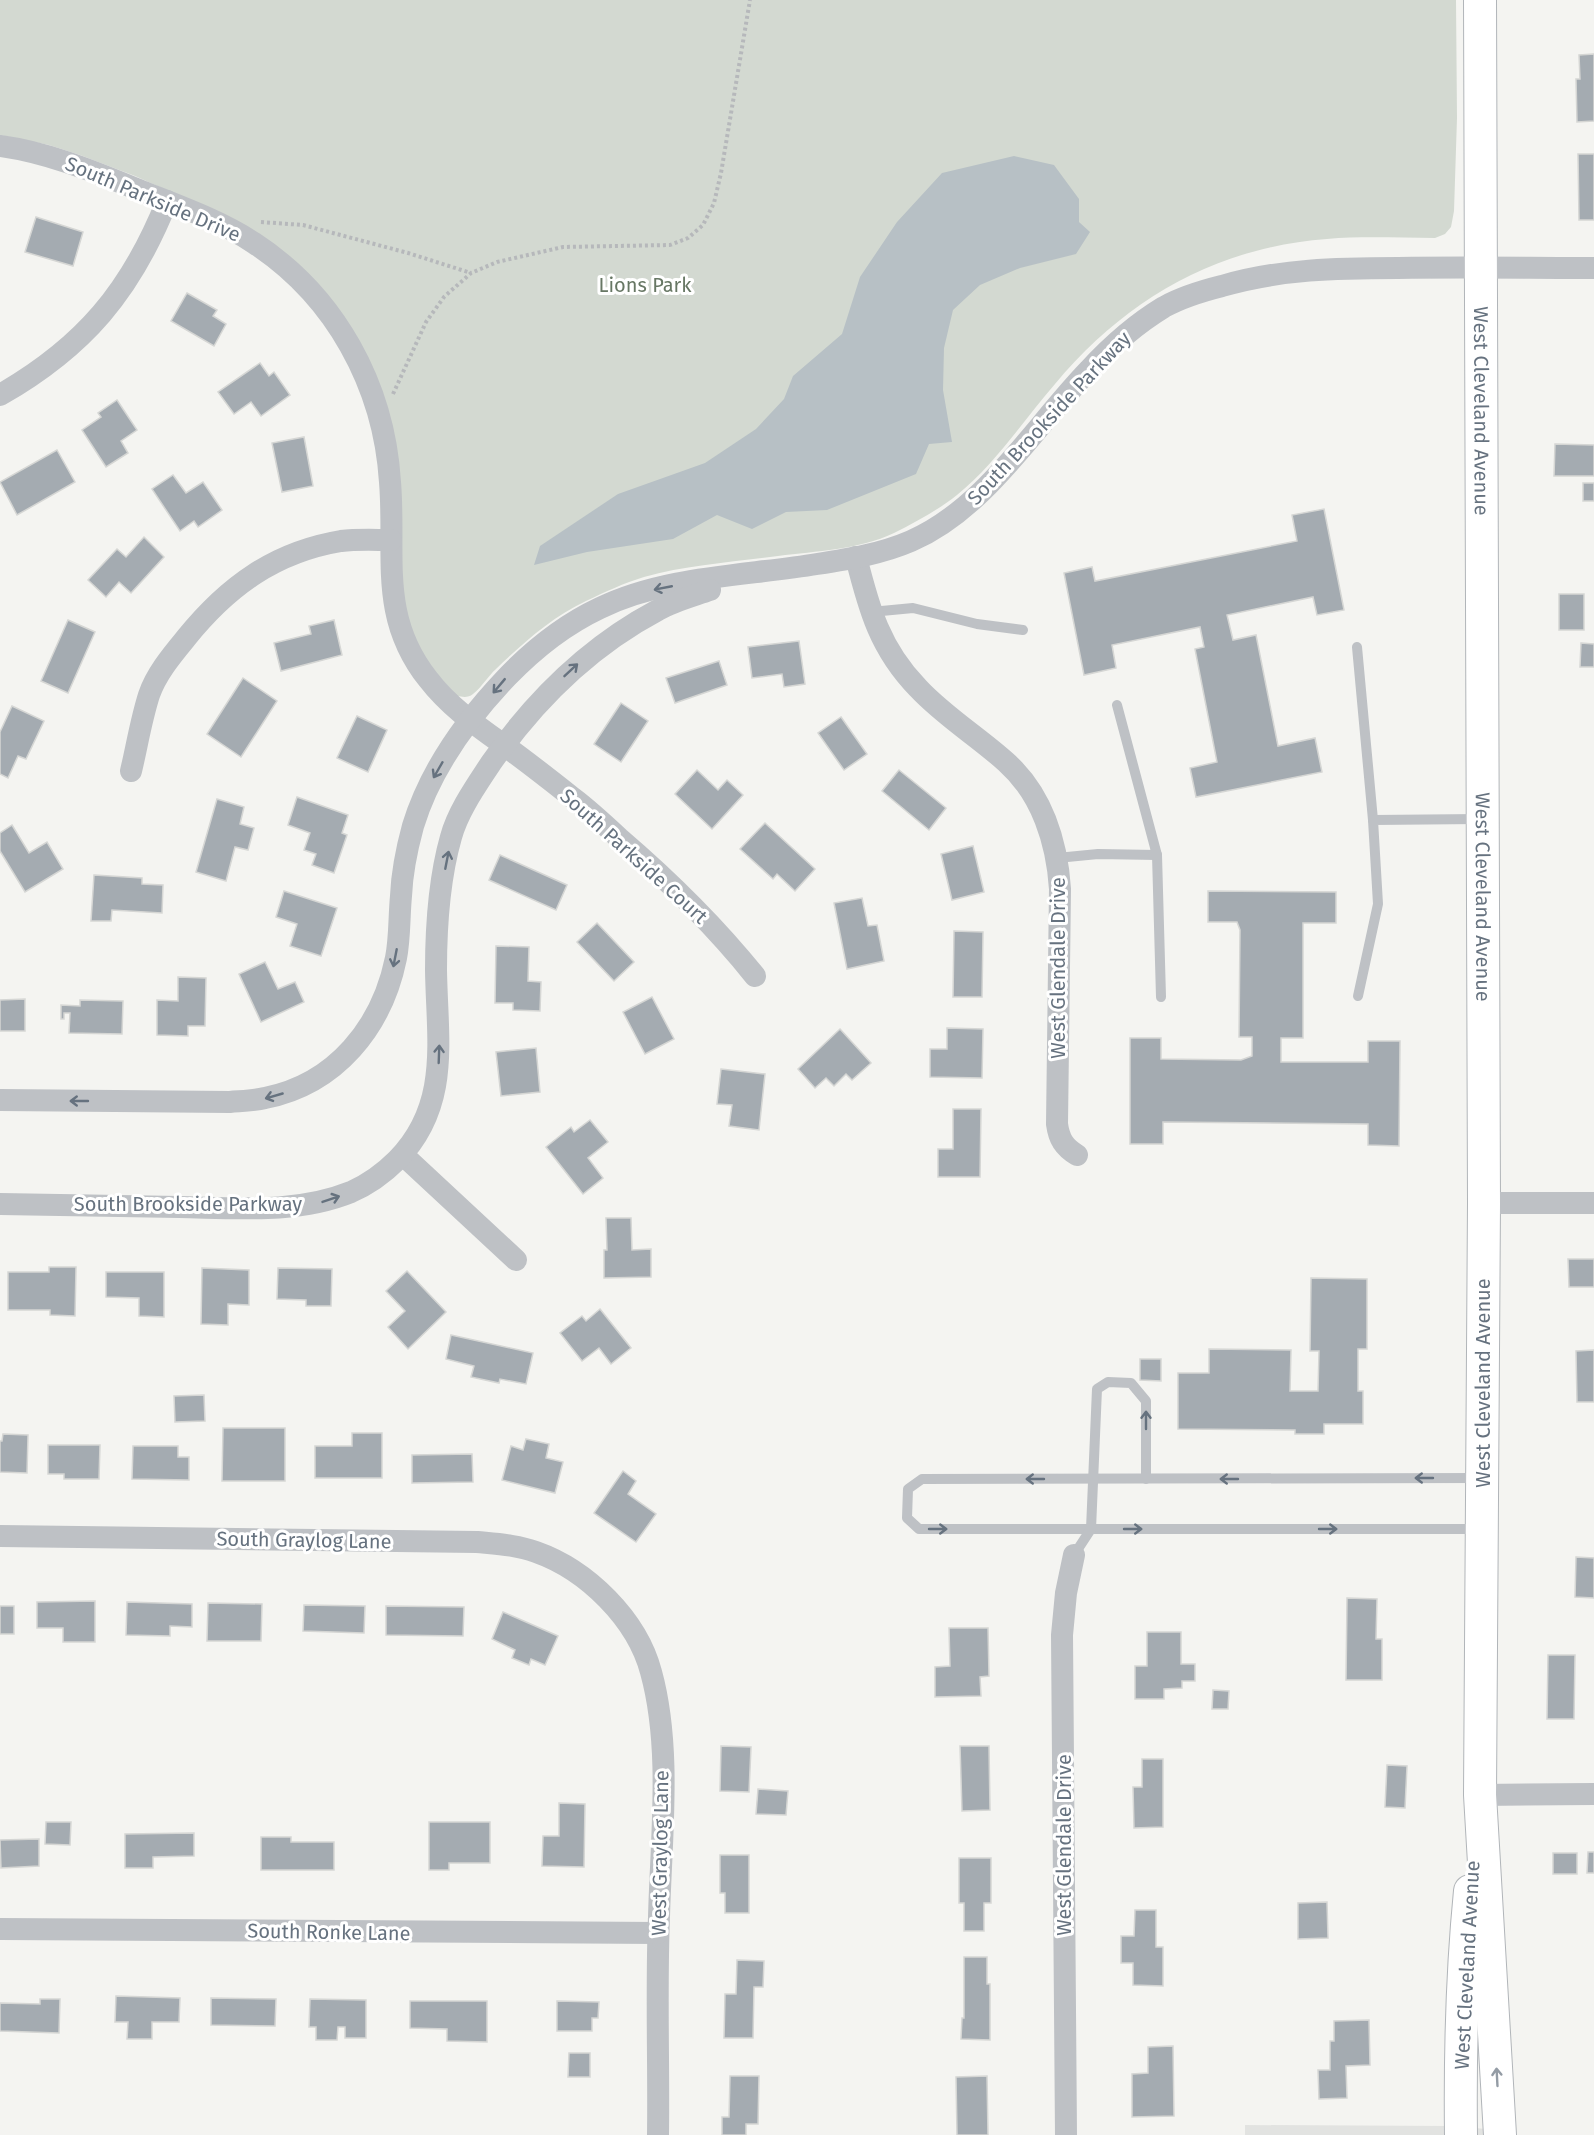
<svg xmlns="http://www.w3.org/2000/svg" width="1594" height="2135" font-family="'Fira Sans',sans-serif">
  <rect width="100%" height="100%" fill="#f4f4f1"/>
  <polygon fill="#e2e3e1" points="1245,2125 1448,2126 1500,2130 1500,2135 1245,2135"/>
  <path fill="#d3d9d1" d="M0,0h1456l1,118 -3,93 -3,16 -6,7 -10,4c-36,0 -73,-2 -108,1 -111,8 -202,61 -272,145 -32,37 -60,80 -98,111 -19,15 -41,27 -63,38 -36,17 -77,18 -116,23 -44,6 -91,9 -134,21 -20,6 -39,15 -58,24 -34,16 -63,42 -90,68 -8,7 -14,18 -23,25 -5,4 -10,3 -16,2l-33,-36 -20,-44 -42,-269 -141,-133 -86,-38 -55,-21 -31,-10 -49,-10z"/>
  <polygon fill="#b7c0c5" points="1014,156 1054,165 1079,199 1079,222 1090,232 1076,254 1020,268 980,285 953,310 944,348 943,390 952,442 929,444 916,474 827,510 786,512 752,529 717,515 673,539 587,552 534,565 540,546 618,494 705,463 756,429 784,399 793,376 842,334 860,277 897,222 942,173"/>
  <g fill="#a4abb1" stroke="#d5d6d4" stroke-width="1.5">
    <polygon points="1594,54 1594,121 1577,122 1576,79 1580,79 1579,55"/>
    <polygon points="1578,154 1594,154 1594,220 1579,220"/>
    <polygon points="36,217 83,232 73,266 25,252"/>
    <polygon points="187,293 217,310 213,316 226,324 214,346 171,321"/>
    <polygon points="260,363 269,376 274,372 290,395 261,416 251,402 234,414 218,392"/>
    <polygon points="117,400 137,430 121,441 128,453 106,467 82,430 101,417 98,413"/>
    <polygon points="304,437 313,486 282,492 272,443"/>
    <polygon points="1555,444 1594,445 1594,476 1554,476"/>
    <polygon points="57,450 75,482 17,515 0,482"/>
    <polygon points="173,475 186,493 203,482 222,510 198,527 194,521 180,531 152,489"/>
    <rect x="1583" y="483" width="11" height="18"/>
    <polygon points="1324,509 1344,610 1317,615 1313,597 1227,615 1233,640 1256,635 1278,746 1315,738 1322,772 1196,797 1190,768 1217,762 1195,649 1204,647 1200,627 1112,645 1116,668 1084,675 1064,573 1092,567 1095,581 1297,541 1292,515"/>
    <polygon points="144,537 164,557 131,593 119,582 106,597 88,580 117,549 126,557"/>
    <rect x="1559" y="594" width="25" height="36"/>
    <polygon points="68,620 95,632 68,693 41,681"/>
    <polygon points="334,620 342,655 281,671 274,643 311,634 309,626"/>
    <polygon points="799,641 805,684 784,687 782,674 752,678 748,647"/>
    <polygon points="1581,643 1594,644 1594,667 1580,667"/>
    <polygon points="719,661 727,685 675,703 666,678"/>
    <polygon points="243,678 277,701 241,757 207,734"/>
    <polygon points="621,703 648,721 621,762 594,744"/>
    <polygon points="12,706 44,721 26,759 18,756 8,778 0,774 0,732"/>
    <polygon points="357,716 387,730 368,772 337,758"/>
    <polygon points="841,717 867,754 844,770 818,733"/>
    <polygon points="697,770 718,790 727,780 743,795 712,829 675,794"/>
    <polygon points="899,770 946,808 929,830 882,791"/>
    <polygon points="297,797 348,815 342,833 347,835 334,873 312,865 316,854 304,850 310,833 288,825"/>
    <polygon points="217,799 244,807 240,824 254,828 248,850 235,847 226,881 196,872"/>
    <polygon points="765,823 815,869 795,891 777,874 773,879 740,849"/>
    <polygon points="12,825 29,853 47,842 63,869 25,892 0,851 0,833"/>
    <polygon points="973,846 984,892 952,900 941,854"/>
    <polygon points="500,855 567,885 556,910 489,880"/>
    <polygon points="94,875 142,878 142,884 163,885 162,913 112,910 111,921 91,921"/>
    <polygon points="284,891 337,908 321,956 290,946 297,924 276,917"/>
    <polygon points="1208,891 1336,892 1336,923 1303,923 1303,1038 1281,1038 1281,1062 1368,1062 1368,1041 1400,1041 1399,1146 1368,1145 1368,1124 1163,1122 1163,1144 1130,1144 1130,1038 1161,1038 1161,1059 1241,1060 1252,1056 1252,1037 1239,1037 1240,930 1237,922 1208,922"/>
    <polygon points="862,898 868,926 877,925 884,961 847,969 834,903"/>
    <polygon points="597,923 634,962 614,981 577,942"/>
    <polygon points="954,931 983,932 982,997 953,997"/>
    <polygon points="496,946 529,947 528,981 541,982 540,1011 513,1010 513,1003 495,1003"/>
    <polygon points="265,962 278,989 295,982 304,1002 261,1022 239,974"/>
    <polygon points="178,977 206,978 205,1026 188,1026 188,1036 157,1035 157,1000 178,1001"/>
    <polygon points="652,997 674,1039 645,1054 623,1012"/>
    <polygon points="25,999 25,1031 0,1031 0,1000"/>
    <polygon points="80,1000 123,1001 122,1034 69,1033 70,1013 64,1013 64,1019 61,1019 61,1005 80,1006"/>
    <polygon points="947,1028 983,1029 982,1078 930,1077 930,1049 947,1049"/>
    <polygon points="840,1029 871,1063 852,1080 846,1074 834,1086 826,1078 815,1088 798,1069"/>
    <polygon points="536,1048 540,1092 501,1096 496,1052"/>
    <polygon points="721,1069 765,1074 759,1130 729,1126 732,1105 717,1104"/>
    <polygon points="953,1109 981,1109 980,1177 938,1177 938,1149 953,1149"/>
    <polygon points="590,1120 608,1142 588,1158 603,1178 583,1194 546,1147 571,1127 574,1132"/>
    <polygon points="606,1218 631,1218 632,1250 651,1249 651,1277 604,1278 604,1250 607,1250"/>
    <polygon points="1568,1259 1594,1259 1594,1287 1569,1287"/>
    <polygon points="49,1267 76,1267 75,1316 50,1315 50,1310 8,1310 8,1272 49,1272"/>
    <polygon points="202,1268 249,1270 249,1305 228,1304 228,1325 201,1324"/>
    <polygon points="278,1268 332,1269 331,1306 306,1306 306,1300 277,1299"/>
    <polygon points="407,1271 446,1312 408,1349 388,1327 405,1311 386,1291"/>
    <polygon points="106,1272 164,1272 164,1317 139,1316 139,1298 106,1297"/>
    <polygon points="1311,1278 1367,1279 1367,1349 1358,1349 1358,1391 1363,1391 1363,1424 1324,1424 1324,1434 1295,1434 1295,1430 1178,1429 1178,1373 1209,1373 1209,1349 1291,1350 1290,1391 1318,1391 1319,1351 1310,1351"/>
    <polygon points="600,1309 631,1348 611,1364 599,1348 582,1361 560,1333 582,1316 586,1321"/>
    <polygon points="451,1335 533,1353 526,1384 500,1379 499,1383 471,1377 474,1366 446,1359"/>
    <polygon points="1594,1350 1594,1402 1577,1402 1576,1351"/>
    <polygon points="1140,1359 1161,1359 1161,1381 1140,1380"/>
    <polygon points="204,1395 205,1421 175,1422 174,1396"/>
    <polygon points="223,1428 285,1428 285,1481 222,1481"/>
    <polygon points="352,1433 382,1433 382,1478 315,1478 315,1446 352,1446"/>
    <polygon points="3,1434 28,1435 27,1473 0,1472 0,1441 2,1441"/>
    <polygon points="526,1439 549,1444 546,1458 563,1462 555,1493 502,1480 511,1446 523,1450"/>
    <polygon points="48,1445 100,1445 99,1479 64,1479 64,1474 48,1474"/>
    <polygon points="133,1446 178,1446 178,1457 189,1457 189,1480 132,1479"/>
    <polygon points="472,1454 473,1482 412,1483 412,1455"/>
    <polygon points="623,1471 636,1481 628,1494 656,1514 636,1542 594,1513"/>
    <polygon points="1576,1557 1594,1558 1594,1598 1575,1597"/>
    <polygon points="1347,1598 1377,1599 1376,1639 1382,1639 1382,1680 1346,1680"/>
    <polygon points="95,1601 95,1642 63,1642 63,1628 37,1628 37,1602"/>
    <polygon points="127,1602 192,1604 192,1627 170,1626 170,1636 126,1635"/>
    <polygon points="208,1603 262,1604 261,1641 207,1641"/>
    <polygon points="304,1605 365,1606 364,1633 303,1631"/>
    <rect x="0" y="1606" width="14" height="28"/>
    <polygon points="386,1606 464,1607 463,1636 386,1635"/>
    <polygon points="503,1612 558,1636 545,1665 531,1659 529,1665 512,1658 515,1650 492,1639"/>
    <polygon points="949,1628 988,1628 989,1676 980,1677 981,1696 935,1697 935,1667 950,1666"/>
    <polygon points="1147,1632 1181,1632 1181,1664 1195,1664 1195,1681 1182,1681 1182,1688 1164,1689 1164,1699 1135,1699 1135,1666 1147,1666"/>
    <polygon points="1548,1655 1575,1655 1574,1719 1547,1719"/>
    <polygon points="1213,1690 1229,1691 1228,1709 1212,1709"/>
    <polygon points="721,1746 751,1747 749,1792 720,1791"/>
    <polygon points="960,1746 989,1746 990,1810 962,1811"/>
    <polygon points="1142,1759 1163,1759 1163,1827 1134,1828 1133,1787 1142,1787"/>
    <polygon points="1387,1765 1407,1766 1405,1808 1385,1807"/>
    <polygon points="758,1789 788,1791 786,1815 756,1814"/>
    <polygon points="559,1803 585,1804 584,1867 542,1866 543,1836 559,1836"/>
    <polygon points="46,1822 71,1822 70,1845 45,1844"/>
    <polygon points="429,1822 490,1822 490,1863 449,1863 449,1870 429,1870"/>
    <polygon points="194,1833 194,1856 153,1857 153,1868 125,1868 125,1834"/>
    <polygon points="261,1837 291,1837 291,1842 334,1842 334,1870 261,1870"/>
    <polygon points="39,1839 39,1866 1,1868 0,1840"/>
    <polygon points="1588,1852 1594,1852 1594,1873 1587,1873"/>
    <rect x="1553" y="1853" width="24" height="21"/>
    <polygon points="720,1855 749,1855 749,1913 725,1913 725,1893 720,1893"/>
    <polygon points="959,1858 991,1858 991,1903 984,1903 984,1931 964,1931 964,1903 959,1903"/>
    <polygon points="1327,1902 1328,1938 1298,1939 1298,1903"/>
    <polygon points="1135,1910 1156,1910 1156,1947 1163,1947 1163,1986 1133,1985 1133,1963 1121,1963 1121,1936 1134,1936"/>
    <polygon points="964,1957 987,1957 987,1984 990,1984 990,2040 961,2039 962,2018 964,2018"/>
    <polygon points="737,1960 764,1961 763,1987 754,1987 753,2038 724,2038 725,1994 736,1994"/>
    <polygon points="116,1996 180,1998 179,2022 152,2022 152,2039 127,2039 128,2022 115,2022"/>
    <polygon points="211,1998 276,1999 275,2026 211,2025"/>
    <polygon points="40,1999 60,1999 59,2033 0,2031 0,2003 40,2004"/>
    <polygon points="310,1999 366,2000 366,2038 345,2038 345,2027 338,2027 337,2040 316,2040 316,2027 309,2027"/>
    <polygon points="410,2001 487,2001 487,2042 447,2041 447,2029 410,2028"/>
    <polygon points="557,2001 599,2002 598,2018 592,2018 592,2031 557,2031"/>
    <polygon points="1369,2020 1370,2065 1346,2066 1347,2098 1319,2099 1318,2070 1330,2070 1330,2041 1334,2041 1334,2021"/>
    <polygon points="1173,2046 1174,2116 1132,2117 1132,2074 1148,2073 1148,2047"/>
    <polygon points="569,2053 590,2053 590,2077 568,2077"/>
    <polygon points="730,2076 759,2076 758,2124 746,2124 746,2135 722,2135 722,2117 729,2117"/>
    <polygon points="987,2076 988,2135 957,2135 956,2077"/>
  </g>
  <g fill="none" stroke-linecap="round" stroke-linejoin="round">
    <g stroke="#b1b5b9" stroke-width="34">
      <g id="secondary">
        <path id="s1" d="M1480,0l4,1203 -4,592 20,340"/>
        <path d="M1461,2135c-1,-81 1,-163 9,-244"/>
      </g>
    </g>
    <g stroke="#b6b8bb" stroke-width="4" stroke-dasharray="3 3" stroke-linecap="butt">
      <polyline points="261,222 303,225 408,253 471,273"/>
      <polyline points="393,394 426,322 444,297 471,273 497,262 563,247 670,245 688,238 703,225 714,203 721,173 750,0"/>
    </g>
    <g stroke="#bec1c5" stroke-width="10">
      <polyline points="871,612 913,608 977,624 1023,630"/>
      <polyline points="1357,647 1373,820"/>
      <polyline points="1157,855 1161,997"/>
      <polyline points="1057,858 1098,854 1157,855 1117,705"/>
      <polyline points="1358,996 1378,904 1373,820 1479,819"/>
      <polyline points="1478,1529 919,1529 907,1518 908,1489 922,1479 1479,1478"/>
      <polyline points="1074,1555 1091,1529 1097,1389 1108,1382 1131,1383 1146,1401 1146,1479"/>
    </g>
    <g stroke="#bec1c5" stroke-width="22">
      <path d="M0,146c51,7 97,27 144,46 37,15 77,29 110,51 81,53 130,142 136,239 6,73 -12,134 38,197 20,26 46,45 73,64 24,17 48,36 72,55 16,12 31,26 46,40 49,42 95,87 136,138"/>
      <path d="M0,395c84,-48 131,-104 167,-194"/>
      <path d="M856,557c13,52 24,92 62,131 26,28 59,48 88,74 36,32 51,80 54,127l-3,235c2,15 7,23 20,31"/>
      <path d="M131,771c6,-25 10,-51 18,-76 7,-21 23,-40 37,-57 42,-52 89,-86 155,-97 16,-2 34,-1 50,-1"/>
      <path d="M0,1100l230,2c11,-1 23,-1 35,-4 71,-14 117,-71 131,-140 4,-20 3,-42 5,-62 1,-24 6,-48 12,-70 17,-56 54,-107 94,-149 26,-27 59,-53 93,-69 66,-32 145,-32 217,-44 32,-5 64,-10 94,-23 74,-32 123,-114 178,-171 22,-24 47,-46 75,-63 18,-10 38,-16 58,-21 58,-17 116,-18 176,-18 66,-1 131,0 196,0"/>
      <polyline points="403,1155 516,1260"/>
      <polyline points="1484,1203 1594,1203"/>
      <path d="M0,1204c60,1 119,2 179,3 57,1 118,7 172,-15 16,-7 33,-19 46,-32 54,-55 40,-120 39,-190 0,-43 3,-91 15,-133 7,-26 25,-51 40,-74 44,-63 99,-117 167,-153 16,-9 35,-14 52,-20"/>
      <path d="M0,1536l477,6c20,2 40,3 59,10 51,18 101,67 115,120 21,76 10,166 8,245 -3,72 0,145 -1,218"/>
      <polyline points="1480,1795 1594,1794"/>
      <polyline points="0,1929 658,1933"/>
      <polyline points="1066,2135 1062,1635 1066,1593 1074,1555"/>
    </g>
    <use href="#secondary" stroke="#fff" stroke-width="32"/>
  </g>
  <defs><path id="oneway-shaft" d="M-6 0H5M1.5-3L5.5 0L1.5 3" fill="none" stroke-width="1.6" stroke-linecap="round" stroke-linejoin="round" transform="scale(1.5)"/></defs>
  <g stroke="#66727f">
    <use href="#oneway-shaft" transform="translate(663 588) rotate(169)"/>
    <use href="#oneway-shaft" transform="translate(571 670) rotate(-43)"/>
    <use href="#oneway-shaft" transform="translate(499 686) rotate(130)"/>
    <use href="#oneway-shaft" transform="translate(438 770) rotate(120)"/>
    <use href="#oneway-shaft" transform="translate(447 860) rotate(-79)"/>
    <use href="#oneway-shaft" transform="translate(395 958) rotate(101)"/>
    <use href="#oneway-shaft" transform="translate(439 1054) rotate(-88)"/>
    <use href="#oneway-shaft" transform="translate(274 1096) rotate(164)"/>
    <use href="#oneway-shaft" transform="translate(79 1101) rotate(-180)"/>
    <use href="#oneway-shaft" transform="translate(331 1199) rotate(-19)"/>
    <use href="#oneway-shaft" transform="translate(1146 1420) rotate(-90)"/>
    <use href="#oneway-shaft" transform="translate(1424 1478) rotate(180)"/>
    <use href="#oneway-shaft" transform="translate(1035 1479) rotate(180)"/>
    <use href="#oneway-shaft" transform="translate(1229 1479) rotate(180)"/>
    <use href="#oneway-shaft" transform="translate(938 1529)"/>
    <use href="#oneway-shaft" transform="translate(1133 1529)"/>
    <use href="#oneway-shaft" transform="translate(1328 1529)"/>
  </g>
  <use stroke="#949ca5" href="#oneway-shaft" transform="translate(1497 2077) rotate(-93)"/>
  <g text-anchor="middle" dominant-baseline="central" stroke-width="6" stroke-linejoin="round" paint-order="stroke">
    <g font-size="20" fill="#66727f" stroke="#fff">
      <text transform="translate(153 199) rotate(23)">South Parkside Drive</text>
      <text stroke="none"><textPath href="#s1" startOffset="411">West Cleveland Avenue</textPath></text>
      <text transform="translate(1049 418) rotate(-47)">South Brookside Parkway</text>
      <text transform="translate(634 856) rotate(42)">South Parkside Court</text>
      <text stroke="none"><textPath href="#s1" startOffset="897">West Cleveland Avenue</textPath></text>
      <text transform="translate(1058 968) rotate(-90)">West Glendale Drive</text>
      <text x="188" y="1204">South Brookside Parkway</text>
      <text transform="translate(1483 1383) rotate(-90)">West Cleveland Avenue</text>
      <text transform="translate(304 1540) rotate(1)">South Graylog Lane</text>
      <text transform="translate(1064 1845) rotate(-90)">West Glendale Drive</text>
      <text transform="translate(660 1853) rotate(-89)">West Graylog Lane</text>
      <text transform="translate(329 1932) rotate(1)">South Ronke Lane</text>
      <text transform="translate(1467 1965) rotate(-87)">West Cleveland Avenue</text>
    </g>
    <g font-size="20" fill="#677764" stroke="#fff">
      <text x="645" y="285">Lions Park</text>
    </g>
  </g>
</svg>
